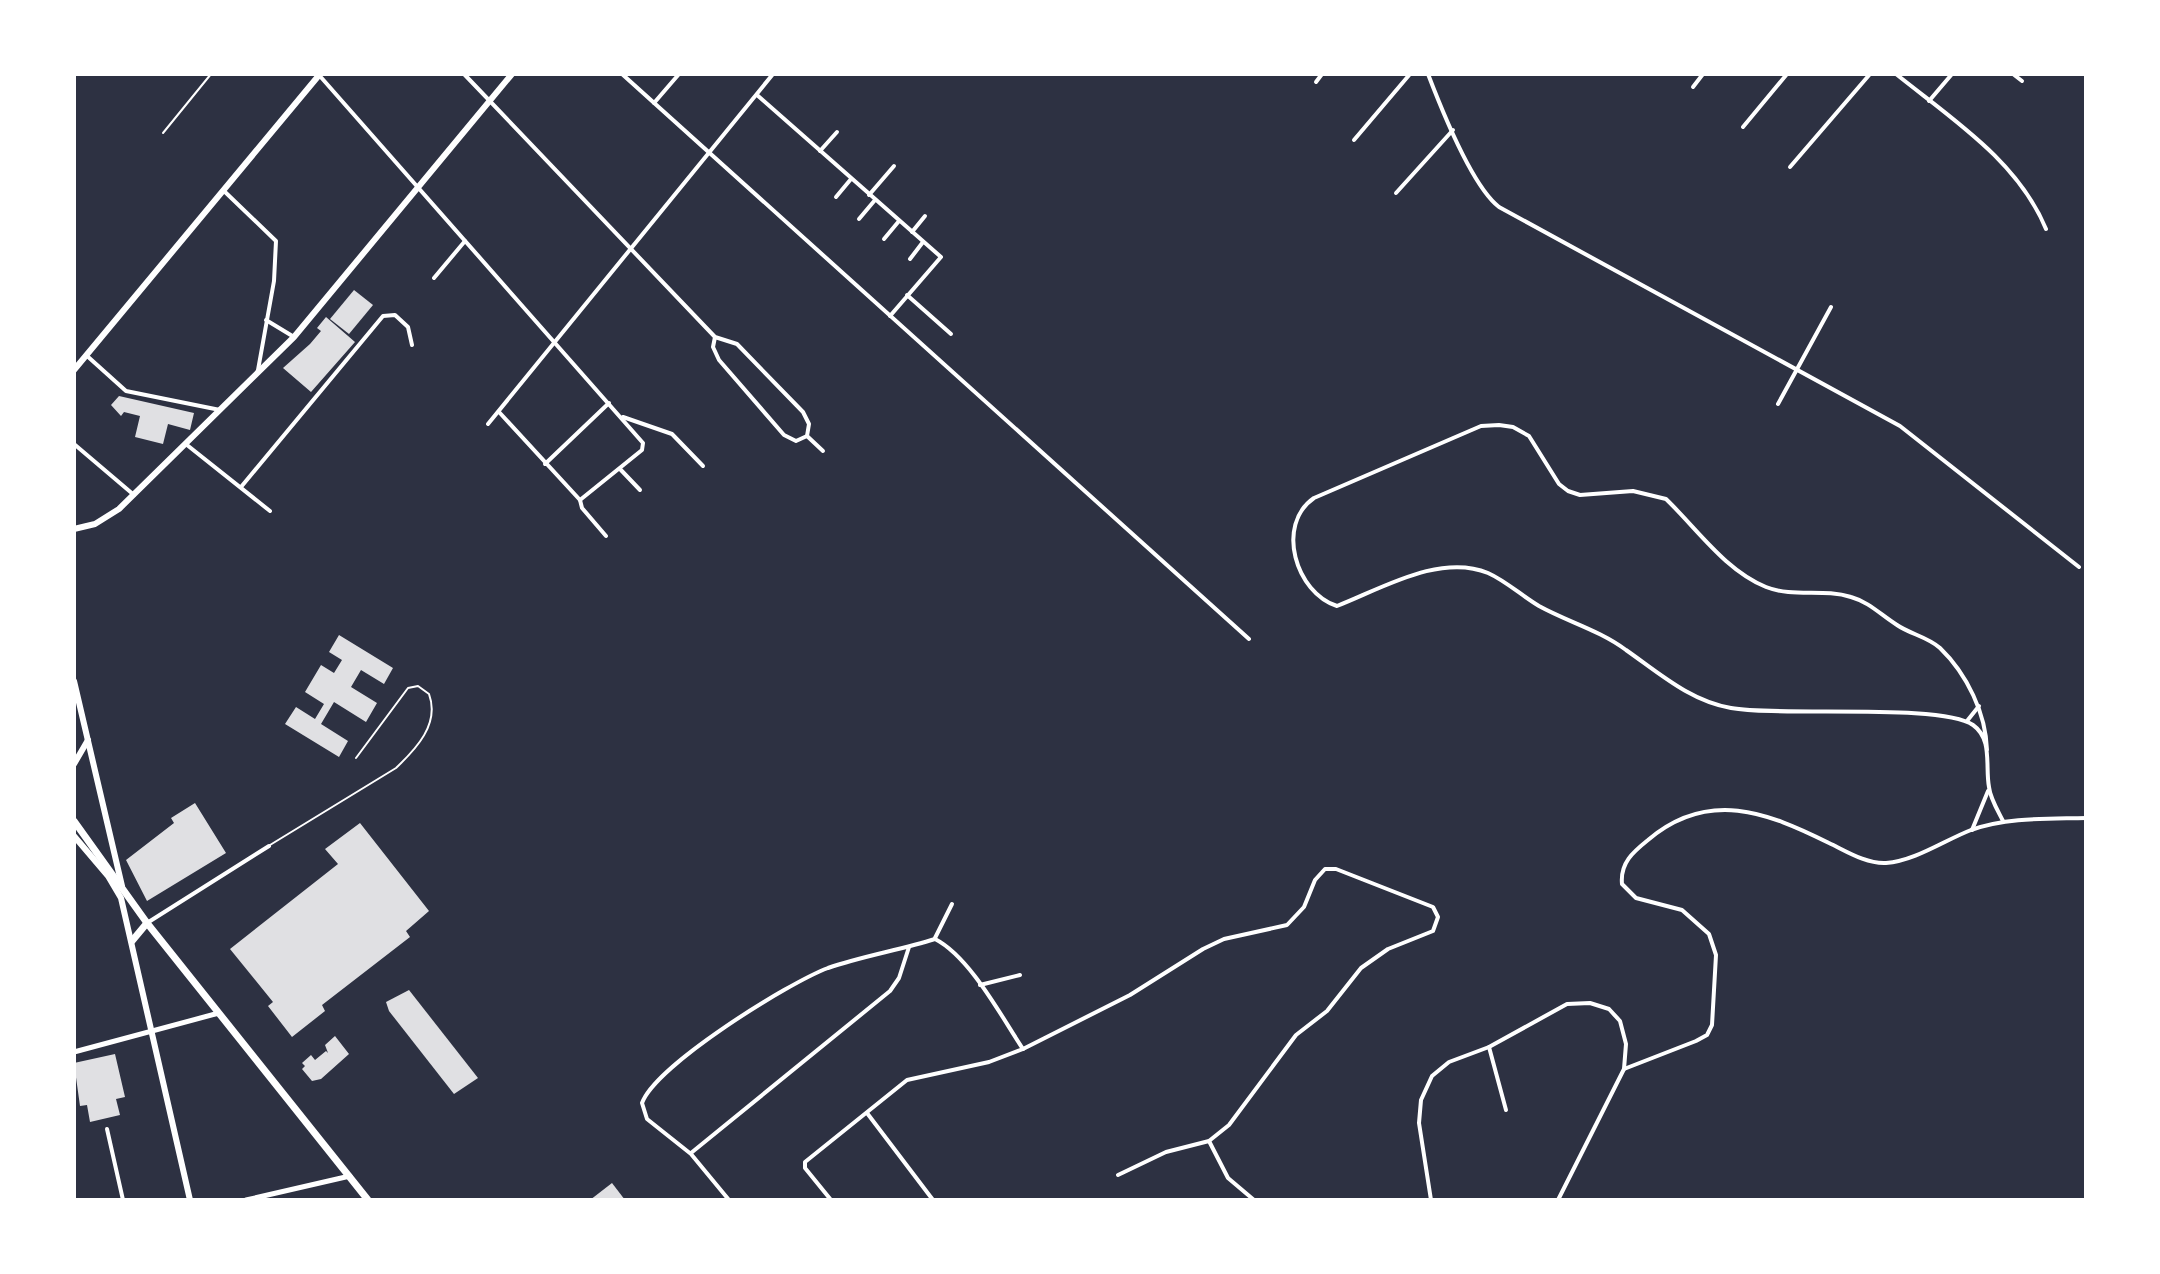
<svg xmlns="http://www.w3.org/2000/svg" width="2160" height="1274" font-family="'Crimson Pro',serif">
  <rect width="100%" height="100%" fill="#2d3142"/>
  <g fill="#e0e0e3">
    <polygon points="354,290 373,305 349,334 330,319"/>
    <polygon points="326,317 355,342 311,392 283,368 310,344 321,331 317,328"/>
    <polygon points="119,396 194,413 190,430 168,424 163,444 135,437 140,416 124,412 121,416 111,405"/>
    <polygon points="339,635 393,668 384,684 361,670 351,687 377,703 366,722 334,702 321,724 348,741 339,757 285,724 296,707 315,719 324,704 305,692 321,665 334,673 342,660 329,652"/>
    <polygon points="195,803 226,853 147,901 126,860 174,823 171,818"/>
    <polygon points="360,823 429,911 406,931 410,937 322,1005 325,1011 292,1037 268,1006 273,1002 230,949 338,864 325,849"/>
    <polygon points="409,990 478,1078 454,1094 389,1011 386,1002"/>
    <polygon points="335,1036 349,1054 321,1079 312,1081 302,1069 305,1066 302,1063 311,1055 315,1060 326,1051 328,1053 325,1045"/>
    <polygon points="115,1054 125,1097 116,1099 120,1115 90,1122 87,1105 80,1106 74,1063"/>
    <polygon points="612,1183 625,1200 590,1200"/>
  </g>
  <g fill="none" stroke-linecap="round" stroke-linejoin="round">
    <g stroke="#fff" stroke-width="2">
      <polyline points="163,133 211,74"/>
      <path d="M270,845l126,-77c20,-19 44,-44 33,-74l-11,-8 -10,2 -52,70"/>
    </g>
    <g stroke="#fff" stroke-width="4">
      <polyline points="464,74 715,337 737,344 803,412 809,424 807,436 796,441 784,435 719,360 713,347 715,337"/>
      <polyline points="622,74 1249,639"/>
      <path d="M1428,74c13,34 44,112 71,133l401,219 179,141"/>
      <path d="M1896,74c56,45 122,87 150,155"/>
      <polyline points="2013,74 2022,81"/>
      <polyline points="319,75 643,443 642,450 580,500"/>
      <polyline points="1316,82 1322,74"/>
      <polyline points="1693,87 1703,74"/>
      <polyline points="757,95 941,257 890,316"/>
      <polyline points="1929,101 1952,74"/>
      <polyline points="654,103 679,74"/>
      <polyline points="1743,127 1787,74"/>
      <polyline points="1354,140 1410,74"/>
      <polyline points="820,151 837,132"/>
      <polyline points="1790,167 1870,74"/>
      <polyline points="224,191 276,241 274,281 258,370"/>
      <polyline points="1396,193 1453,130"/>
      <polyline points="869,195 894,166"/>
      <polyline points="836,197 851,179"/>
      <polyline points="859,219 875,200"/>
      <polyline points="912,232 925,216"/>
      <polyline points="884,239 899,221"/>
      <polyline points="910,259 923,242"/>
      <polyline points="434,278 465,241"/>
      <polyline points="907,295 951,334"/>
      <polyline points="266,320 294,337"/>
      <polyline points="86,355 126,391 220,410"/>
      <polyline points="1778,404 1831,307"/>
      <polyline points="499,412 580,500 582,508 606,536"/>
      <polyline points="623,417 672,434 703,466"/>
      <polyline points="488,424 773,74"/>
      <polyline points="807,436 823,451"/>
      <polyline points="74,444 134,495"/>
      <polyline points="187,445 270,511"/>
      <polyline points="545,464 609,403"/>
      <polyline points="620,469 640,490"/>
      <polyline points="241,487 383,316 395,315 408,327 412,345"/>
      <polyline points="1967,721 1979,706"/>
      <path d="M1987,750c-1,-36 -20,-76 -47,-102 -12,-11 -30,-14 -43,-23 -16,-10 -28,-23 -46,-28 -28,-9 -57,1 -85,-10 -41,-17 -68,-57 -100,-88l-33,-8 -53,4 -12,-4 -9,-7 -30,-48 -16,-9 -14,-2 -18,1 -167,72c-39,27 -18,95 23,108 44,-17 103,-53 151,-33 18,8 34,23 51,33 29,16 60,24 87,44 33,23 64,51 105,58 51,9 210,-5 242,17 20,14 12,42 16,62 1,11 9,24 14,34"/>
      <polyline points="1972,830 1988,791"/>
      <polyline points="147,923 269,846"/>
      <polyline points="935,938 952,904"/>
      <polyline points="980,985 1020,975"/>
      <polyline points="1489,1047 1506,1110"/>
      <path d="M1624,1069l72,-28 11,-6 5,-10 4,-70 -7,-21 -27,-24 -46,-12 -14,-14c-2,-21 11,-32 26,-44 60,-51 119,-28 181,3 17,8 37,21 57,20 29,-2 59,-23 85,-33 37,-13 76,-11 115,-12"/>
      <polyline points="867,1113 933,1200"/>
      <polyline points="107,1129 123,1200"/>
      <polyline points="1209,1141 1228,1178 1254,1200"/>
      <polyline points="691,1153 890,991 899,978 909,947"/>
      <path d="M729,1200l-38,-46 -44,-35 -5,-16c14,-38 146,-120 186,-135 35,-12 72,-18 107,-29 35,18 66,77 88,110"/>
      <polyline points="831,1200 805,1168 805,1162 907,1080 989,1062 1023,1049 1130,995 1203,949 1224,939 1287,925 1304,907 1315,880 1325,869 1336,869 1433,907 1438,917 1433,931 1388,949 1361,968 1327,1011 1296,1035 1229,1125 1209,1141 1166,1152 1118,1175"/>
      <polyline points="1431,1200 1419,1123 1421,1100 1432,1076 1449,1062 1489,1047 1567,1004 1590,1003 1609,1009 1620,1021 1626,1044 1624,1069 1558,1200"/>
    </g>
    <g stroke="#fff" stroke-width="5">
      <polyline points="74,1052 219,1013"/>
      <polyline points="246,1200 350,1176"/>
    </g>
    <g stroke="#fff" stroke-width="6">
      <polyline points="74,370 320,74"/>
      <polyline points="74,529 95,524 119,509 294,337 512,74"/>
      <polyline points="74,681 122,886"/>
      <polyline points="74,764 88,740"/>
      <polyline points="74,836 108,876 121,898 190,1200"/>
    </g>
    <g stroke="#fff" stroke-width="7">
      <polyline points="74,821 147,923 368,1200"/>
      <polyline points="132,941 147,923"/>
    </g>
  </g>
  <rect width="2160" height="1274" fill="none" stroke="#ffffff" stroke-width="152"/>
</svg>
